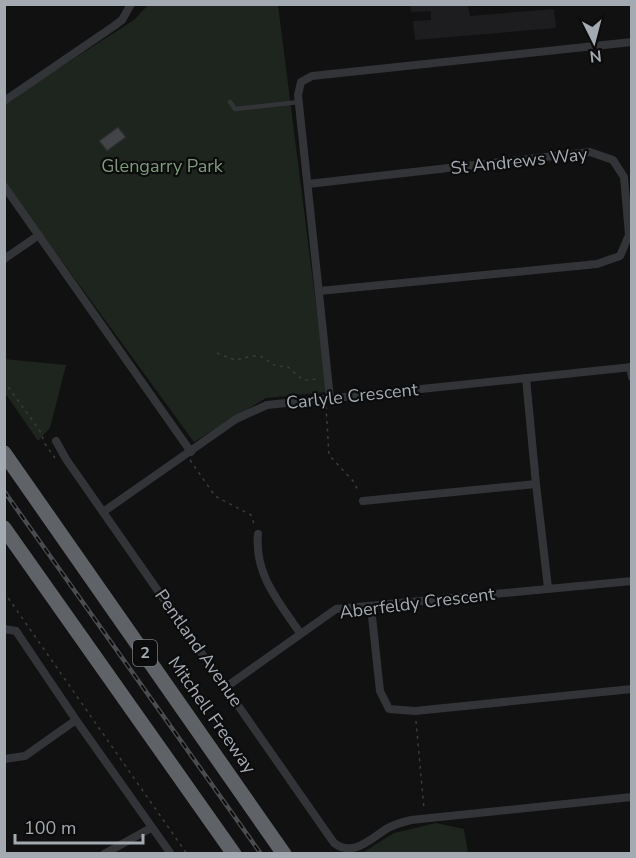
<svg xmlns="http://www.w3.org/2000/svg" width="636" height="858" font-family="'Nunito Sans',sans-serif">
  <rect width="100%" height="100%" fill="#111112"/>
  <polygon fill="#1d1d1f" points="410,5 468,5 470,16 554,9 556,28 415,40 413,21 431,20 431,11 411,12"/>
  <g fill="#1e241e">
    <polygon points="148,5 278,5 327,392 266,398 194,442 5,183 4,103 134,20"/>
    <polygon points="4,359 66,365 50,428 38,441 5,393"/>
    <polygon points="436,823 464,829 468,853 362,853 394,833"/>
  </g>
  <polygon fill="#434447" stroke="#2b2c2e" stroke-width="1.5" points="118,127 126,137 107,151 99,141"/>
  <g fill="none" stroke-linecap="round" stroke-linejoin="round">
    <g stroke="#393b3e" stroke-width="1.5" stroke-dasharray="3 4.5" stroke-linecap="butt">
      <polyline points="217,353 235,360 253,356 260,356 276,366 288,367 303,380 319,379"/>
      <polyline points="4,381 40,431 45,444 55,458"/>
      <polyline points="326,406 329,455 353,481 359,492"/>
      <polyline points="190,460 215,496 251,515 255,527"/>
      <polyline points="4,592 187,854"/>
      <polyline points="416,721 424,809"/>
    </g>
    <polyline stroke="#323437" stroke-width="4.5" points="230,102 235,109 299,102"/>
    <g stroke="#323437" stroke-width="8">
      <polyline points="4,101 114,26 122,20 131,4"/>
      <polyline points="308,184 590,152 613,160 624,177 629,235 620,256 597,264 319,291"/>
      <polyline points="4,186 191,452"/>
      <polyline points="4,259 39,235"/>
      <polyline points="630,367 632,377"/>
      <polyline points="526,378 536,484 548,588"/>
      <polyline points="330,398 298,95 301,82 312,76 632,42"/>
      <path d="M56,441l10,18 268,384c20,15 37,-5 54,-15 7,-4 15,-6 23,-8l221,-23"/>
      <polyline points="363,501 536,484"/>
      <polyline points="103,512 236,419 267,405 632,367"/>
      <path d="M258,534c-4,40 21,68 42,99"/>
      <polyline points="371,607 380,691 389,709 415,711 632,689"/>
      <polyline points="4,629 16,631 76,720 171,854"/>
      <polyline points="226,687 336,609 632,581"/>
      <polyline points="4,759 25,756 76,720"/>
      <polyline points="104,854 151,828"/>
    </g>
    <g stroke="#5f6267" stroke-width="15">
      <polyline points="4,453 284,854"/>
      <polyline points="4,528 234,854"/>
    </g>
    <g stroke="#4a4c50" stroke-width="4.5">
      <polyline id="rail" points="4,491 261,854"/>
    </g>
    <use href="#rail" stroke="#0c0c0d" stroke-width="2" stroke-dasharray="7" stroke-linecap="butt"/>
  </g>
  <g text-anchor="middle" dominant-baseline="central" stroke-width="4.5" stroke-linejoin="round" paint-order="stroke">
    <rect fill="#0c0c0d" stroke="#767b80" stroke-width="1.5" x="133" y="640" width="24" height="26" rx="4.5"/>
    <g font-size="16" font-weight="bold" fill="#a4aab1">
      <text x="145" y="653">2</text>
    </g>
    <g font-size="18" fill="#a4aab1" stroke="#0c0c0d">
      <text transform="translate(519 161) rotate(-6)">St Andrews Way</text>
      <text transform="translate(352 396) rotate(-6)">Carlyle Crescent</text>
      <text transform="translate(417 603) rotate(-7)">Aberfeldy Crescent</text>
      <text transform="translate(199 648) rotate(55)">Pentland Avenue</text>
      <text transform="translate(212 715) rotate(55)">Mitchell Freeway</text>
    </g>
    <g font-size="18" fill="#7f9a7d" stroke="#0c0c0d">
      <text x="162" y="166">Glengarry Park</text>
    </g>
  </g>
  <rect width="636" height="858" fill="none" stroke="#a4aab1" stroke-width="12"/>
  <g transform="translate(594 42) rotate(174)" stroke="#0c0c0d" stroke-width="4.5" paint-order="stroke">
  <path d="M0-4.5L10 22L0 15L-10 22Z" fill="#a4aab1"/>
  <text y="-9" font-size="16" font-weight="bold" text-anchor="middle" fill="#a4aab1">N</text>
  </g>
  <path d="M15 834v9h128v-9" fill="none" stroke="#a4aab1" stroke-width="3"/>
  <text x="24" y="834" font-size="18" fill="#a4aab1" stroke="#0c0c0d" stroke-width="4.5" paint-order="stroke">100 m</text>
</svg>
